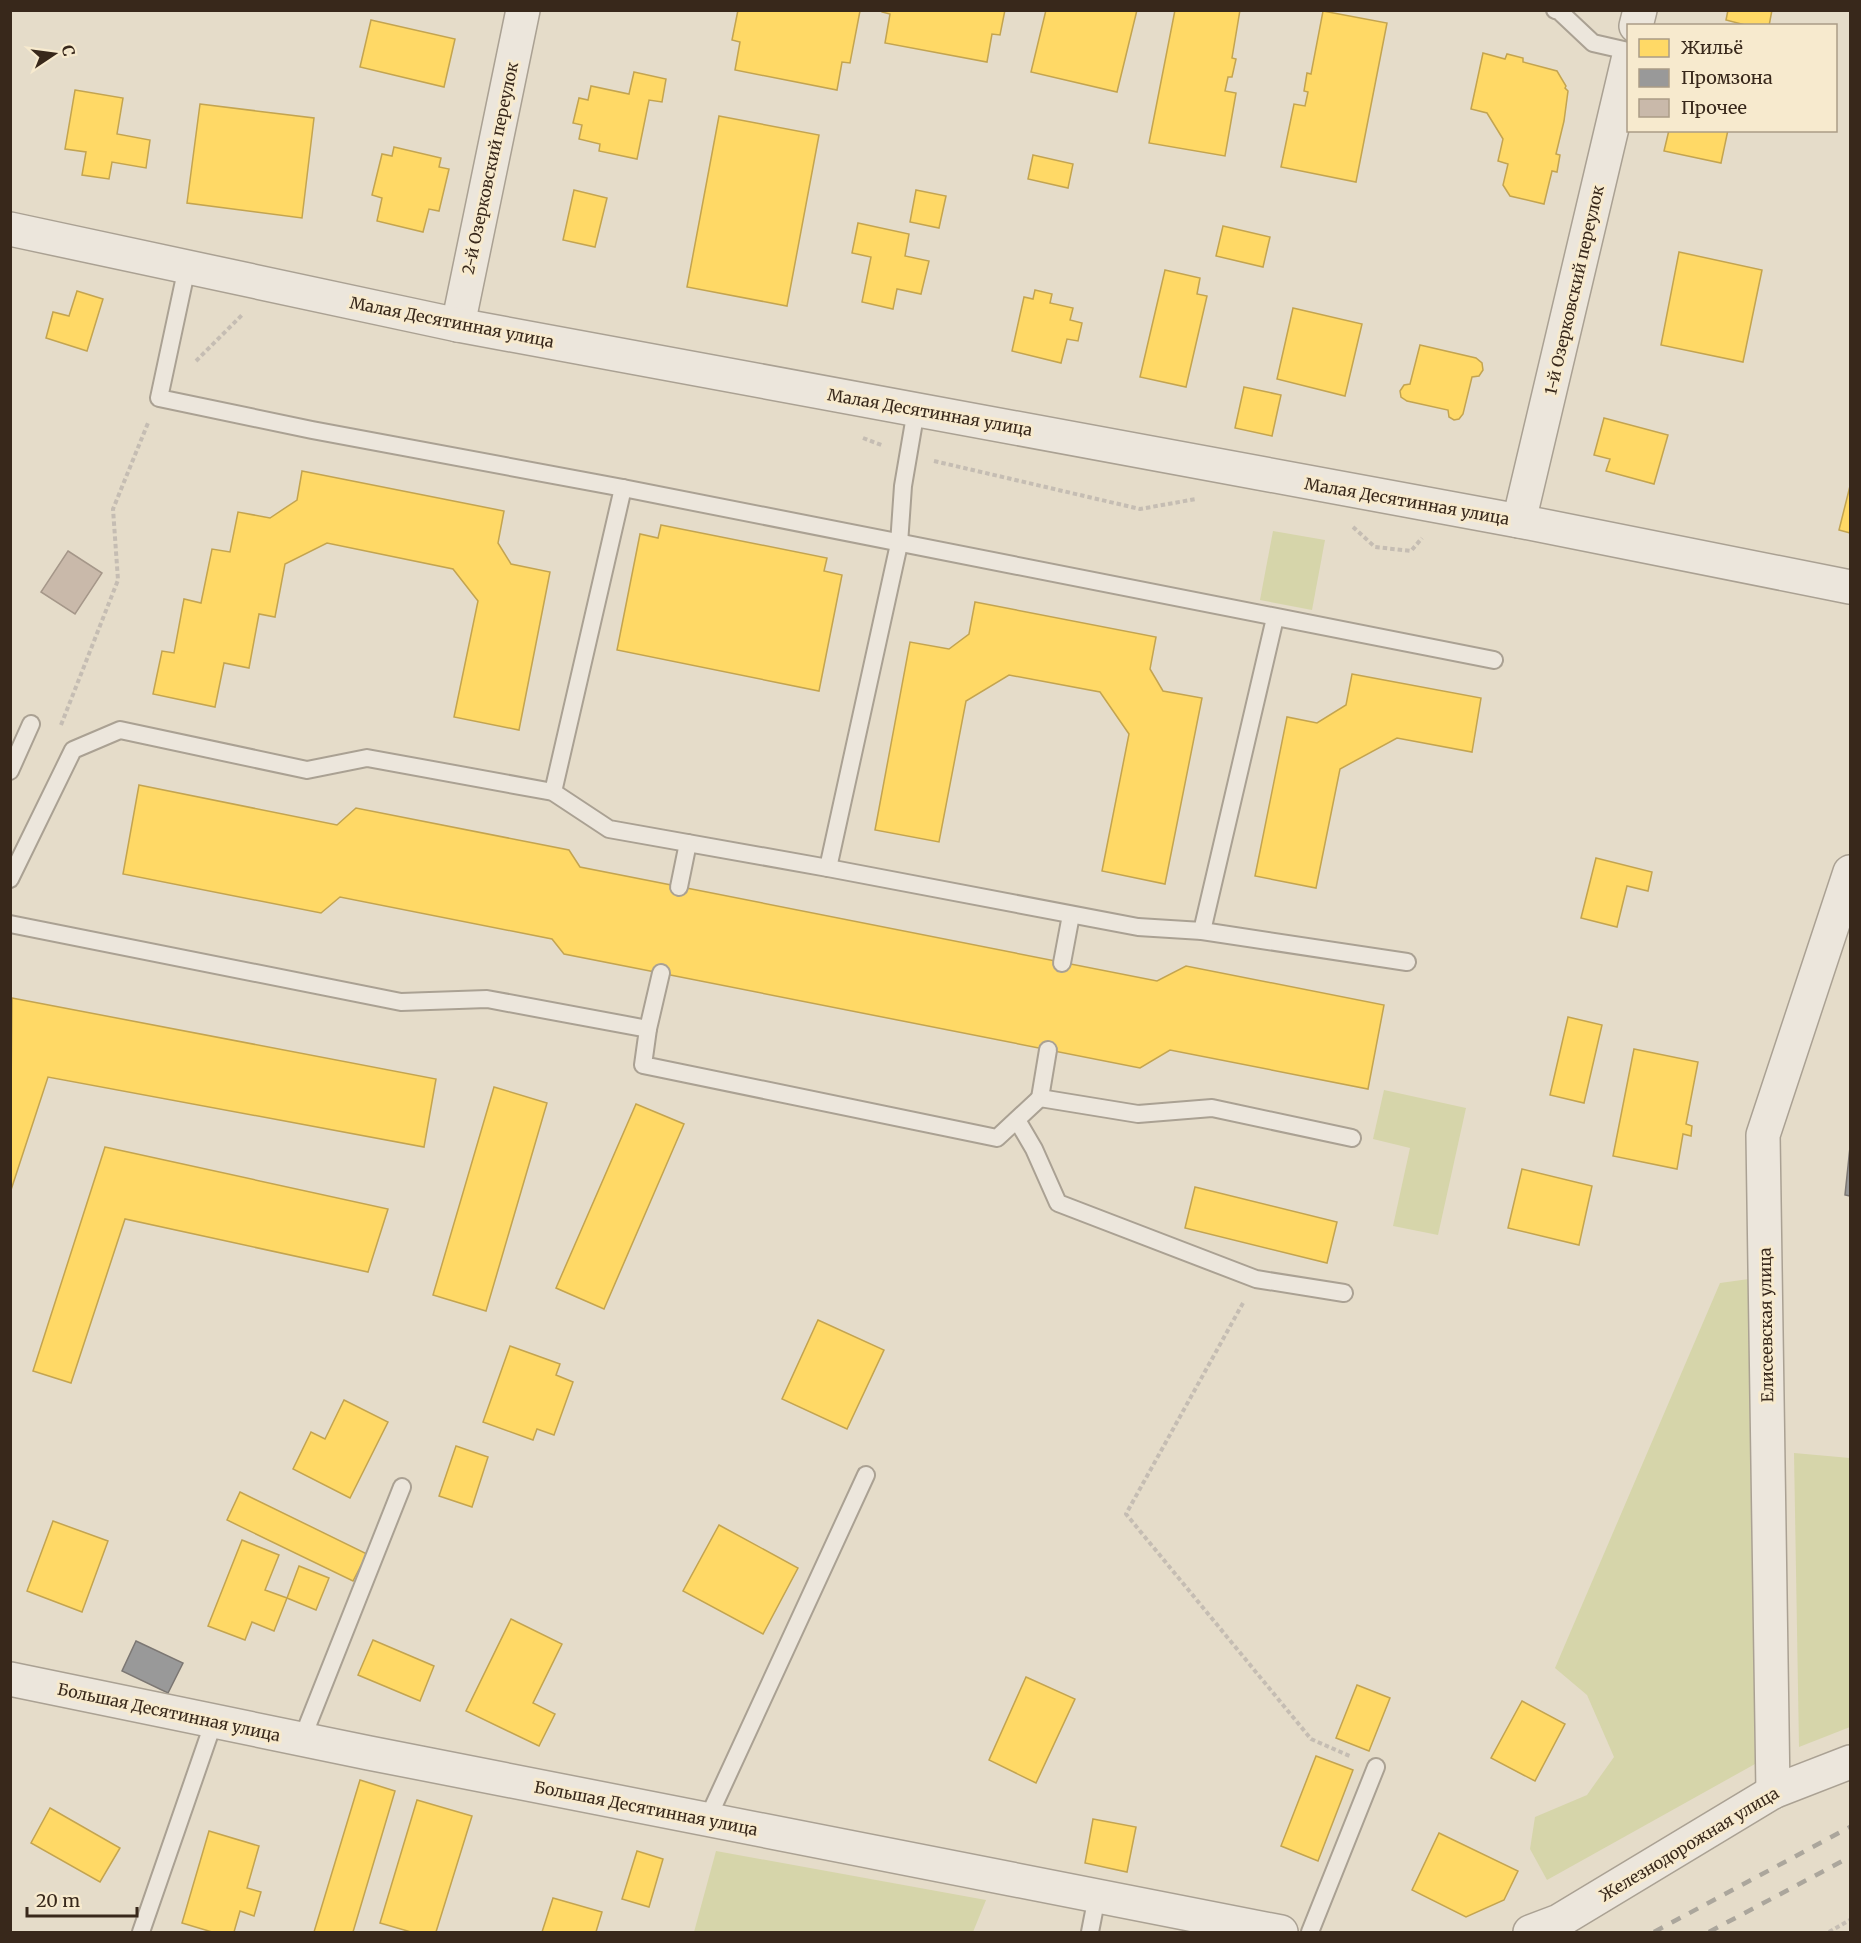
<svg xmlns="http://www.w3.org/2000/svg" width="1861" height="1943" font-family="Merriweather,serif">
  <rect width="100%" height="100%" fill="#e5dcc9"/>
  <g fill="#d6d5aa">
    <polygon points="1273,531 1325,540 1312,610 1260,600"/>
    <polygon points="1384,1090 1466,1108 1438,1235 1393,1226 1410,1148 1373,1139"/>
    <polygon points="1749,1279 1755,1764 1547,1880 1530,1849 1535,1817 1587,1795 1614,1757 1587,1695 1555,1668 1720,1283"/>
    <polygon points="1794,1453 1850,1458 1850,1727 1799,1747"/>
    <polygon points="716,1851 986,1900 973,1932 694,1932"/>
  </g>
  <g fill="#ffd966" stroke="#c3a450" stroke-width="1.5">
    <polygon points="738,10 860,11 850,63 842,62 837,90 735,70 740,42 732,40"/>
    <polygon points="882,10 1005,10 1000,35 992,34 987,62 885,43 890,14 882,12"/>
    <polygon points="1046,10 1137,10 1117,92 1031,72"/>
    <polygon points="1175,10 1240,10 1232,58 1236,59 1232,77 1228,77 1225,91 1236,93 1225,156 1149,143"/>
    <polygon points="1728,10 1772,10 1769,26 1749,26 1726,20"/>
    <polygon points="1323,11 1387,23 1356,182 1281,167 1294,104 1305,106 1308,92 1304,91 1307,73 1311,74"/>
    <polygon points="371,20 455,39 444,87 360,67"/>
    <polygon points="1483,53 1505,59 1507,54 1523,58 1523,62 1557,71 1566,86 1565,88 1568,91 1564,121 1556,154 1560,155 1557,172 1552,171 1544,204 1510,196 1503,185 1508,164 1498,161 1503,139 1487,113 1471,109"/>
    <polygon points="634,72 666,79 662,102 649,100 637,159 599,151 600,144 579,139 582,125 573,123 579,98 588,100 591,86 629,94"/>
    <polygon points="75,90 123,98 117,134 150,140 146,168 112,162 109,179 82,175 86,152 65,149"/>
    <polygon points="200,104 314,118 302,218 187,203"/>
    <polygon points="719,116 819,135 787,306 687,287"/>
    <polygon points="1669,130 1728,130 1721,163 1664,151"/>
    <polygon points="394,147 441,158 439,167 449,169 439,211 429,209 423,232 377,221 382,198 372,195 382,154 392,156"/>
    <polygon points="1033,155 1073,164 1068,188 1028,179"/>
    <polygon points="574,190 607,198 595,247 563,240"/>
    <polygon points="916,190 946,196 939,228 910,222"/>
    <polygon points="858,223 909,234 905,256 929,261 921,294 897,289 893,309 862,302 871,257 852,253"/>
    <polygon points="1223,226 1270,237 1263,267 1216,256"/>
    <polygon points="1679,252 1762,270 1743,362 1661,345"/>
    <polygon points="1165,270 1200,278 1197,294 1207,296 1186,387 1140,377"/>
    <polygon points="1035,290 1052,294 1050,303 1073,308 1070,320 1082,323 1078,341 1067,339 1061,363 1012,351 1024,297 1033,299"/>
    <polygon points="77,291 103,299 87,351 46,338 53,312 69,316"/>
    <polygon points="1293,308 1362,324 1345,396 1277,379"/>
    <polygon points="1420,345 1476,358 1482,363 1483,370 1479,376 1472,377 1463,414 1459,419 1454,420 1449,417 1448,410 1407,401 1401,397 1400,391 1404,385 1410,384"/>
    <polygon points="1244,387 1281,395 1272,436 1235,428"/>
    <polygon points="1604,418 1668,435 1654,484 1606,471 1610,459 1594,455"/>
    <polygon points="302,471 504,511 498,543 511,564 550,572 519,730 454,717 478,601 453,569 327,543 285,564 275,617 259,614 249,668 224,663 215,707 153,694 162,651 174,653 184,599 201,603 212,549 230,552 238,512 270,518 297,500"/>
    <polygon points="1850,486 1850,533 1839,530"/>
    <polygon points="661,525 827,558 824,571 842,575 819,691 617,650 640,534 658,538"/>
    <polygon points="975,602 1156,637 1150,669 1163,691 1202,698 1165,884 1102,871 1129,734 1100,692 1009,675 966,701 939,842 875,830 910,642 949,649 969,634"/>
    <polygon points="1352,674 1481,698 1472,752 1397,738 1340,769 1316,888 1255,876 1287,717 1317,723 1346,705"/>
    <polygon points="139,785 337,825 356,808 569,850 580,867 1157,981 1186,966 1384,1005 1368,1089 1170,1050 1140,1068 564,954 552,939 340,897 321,913 123,874"/>
    <polygon points="1596,858 1652,872 1648,891 1627,886 1617,927 1581,918"/>
    <polygon points="12,998 436,1079 424,1147 48,1077 10,1193"/>
    <polygon points="1568,1017 1602,1025 1584,1103 1550,1095"/>
    <polygon points="1634,1049 1698,1062 1686,1124 1692,1126 1691,1136 1683,1134 1677,1169 1613,1156"/>
    <polygon points="494,1087 547,1103 486,1311 433,1295"/>
    <polygon points="636,1104 684,1124 604,1309 556,1288"/>
    <polygon points="105,1147 388,1209 368,1272 125,1219 71,1383 33,1371"/>
    <polygon points="1522,1169 1592,1186 1579,1245 1508,1228"/>
    <polygon points="1195,1187 1337,1222 1327,1263 1185,1228"/>
    <polygon points="818,1320 884,1350 847,1429 782,1399"/>
    <polygon points="510,1346 560,1364 556,1375 573,1382 554,1435 537,1429 533,1440 483,1422"/>
    <polygon points="344,1400 388,1422 350,1498 293,1469 311,1432 325,1439"/>
    <polygon points="456,1446 488,1457 472,1507 439,1496"/>
    <polygon points="240,1492 367,1554 353,1581 227,1520"/>
    <polygon points="53,1521 108,1541 82,1612 27,1591"/>
    <polygon points="719,1525 798,1568 763,1634 683,1591"/>
    <polygon points="242,1540 279,1555 265,1590 287,1598 274,1631 252,1622 245,1640 208,1626"/>
    <polygon points="299,1566 329,1578 316,1610 287,1598"/>
    <polygon points="511,1619 562,1644 533,1703 555,1714 539,1746 466,1711"/>
    <polygon points="373,1640 434,1666 420,1701 358,1675"/>
    <polygon points="1026,1677 1075,1699 1036,1783 989,1760"/>
    <polygon points="1357,1685 1390,1698 1369,1751 1336,1738"/>
    <polygon points="1522,1701 1565,1724 1535,1781 1491,1758"/>
    <polygon points="1316,1756 1353,1770 1318,1861 1281,1846"/>
    <polygon points="360,1780 395,1791 353,1932 314,1932"/>
    <polygon points="417,1800 472,1816 436,1932 411,1932 380,1923"/>
    <polygon points="50,1808 120,1848 100,1882 31,1843"/>
    <polygon points="1093,1819 1136,1827 1127,1872 1085,1863"/>
    <polygon points="209,1831 259,1846 247,1888 261,1892 254,1916 240,1911 234,1932 212,1932 182,1923"/>
    <polygon points="1439,1833 1518,1871 1504,1900 1466,1917 1412,1890"/>
    <polygon points="637,1851 663,1859 649,1907 622,1899"/>
    <polygon points="553,1898 602,1912 596,1932 542,1932"/>
  </g>
  <g fill="#999" stroke="#7c7773" stroke-width="1.5">
    <polygon points="1850,1147 1850,1196 1845,1195"/>
    <polygon points="136,1641 183,1663 168,1693 122,1671"/>
  </g>
  <polygon fill="#c9b9aa" stroke="#a59789" stroke-width="1.5" points="68,551 102,573 75,614 41,592"/>
  <g fill="none" stroke-linecap="round" stroke-linejoin="round">
    <g stroke="#aaa193" stroke-width="20">
      <g id="service">
        <polyline points="1555,10 1559,11 1593,43 1628,51"/>
        <polyline points="187,267 159,398 312,430 623,488 1494,660"/>
        <polyline points="10,771 31,724"/>
        <polyline points="553,792 623,488"/>
        <polyline points="828,868 899,544 903,486 916,410"/>
        <polyline points="10,879 73,750 120,730 307,770 367,758 553,792 609,829 828,868 1138,927 1202,931 1407,962"/>
        <polyline points="679,887 688,843"/>
        <polyline points="10,924 401,1002 487,999 648,1029 643,1065 997,1138 1040,1098 1138,1114 1212,1108 1352,1138"/>
        <polyline points="1202,931 1275,618"/>
        <polyline points="1062,963 1071,915"/>
        <polyline points="648,1029 661,973"/>
        <polyline points="1040,1098 1048,1050"/>
        <polyline points="1017,1120 1034,1149 1058,1203 1256,1279 1344,1293"/>
        <polyline points="302,1739 402,1487"/>
        <polyline points="707,1820 866,1475"/>
        <polyline points="141,1932 214,1721"/>
        <polyline points="1090,1932 1097,1896"/>
        <polyline points="1310,1932 1376,1767"/>
      </g>
    </g>
    <g stroke="#aaa193" stroke-width="36">
      <g id="minor">
        <polyline points="1636,26 1640,10"/>
        <polyline points="458,325 523,10"/>
        <polyline points="1519,521 1628,60"/>
        <polyline points="1773,1792 1763,1135 1850,872"/>
      </g>
    </g>
    <g stroke="#aaa193" stroke-width="36">
      <g id="tertiary">
        <polyline points="10,229 458,325 1519,521 1850,587"/>
        <polyline points="10,1679 369,1753 1281,1932"/>
        <polyline points="1530,1932 1559,1921 1773,1792 1850,1762"/>
      </g>
    </g>
    <g stroke="#c5bdb3" stroke-width="4" stroke-dasharray="4.5 3" stroke-linecap="butt">
      <polyline points="196,361 242,315 244,316"/>
      <polyline points="863,438 884,446"/>
      <polyline points="934,461 1140,509 1196,499"/>
      <polyline points="1353,527 1375,547 1411,551 1422,538"/>
      <polyline points="61,725 118,580 113,509 148,423"/>
      <polyline points="1243,1303 1126,1514 1311,1739 1352,1757"/>
      <polyline points="1829,1932 1850,1920"/>
    </g>
    <use href="#service" stroke="#ece6dc" stroke-width="16"/>
    <use href="#minor" stroke="#ece6dc" stroke-width="33"/>
    <use href="#tertiary" stroke="#ece6dc" stroke-width="33"/>
    <g stroke="#aba69c" stroke-width="4.5" stroke-dasharray="10 10" stroke-linecap="butt">
      <polyline points="1654,1932 1850,1827"/>
      <polyline points="1709,1932 1850,1857"/>
    </g>
  </g>
  <g text-anchor="middle" dominant-baseline="central" stroke-width="6" stroke-linejoin="round" paint-order="stroke">
    <g font-size="16" fill="#38281b" stroke="#f7eace">
      <text transform="translate(490 168) rotate(-78)">2-й Озерковский переулок</text>
      <text transform="translate(1574 290) rotate(-77)">1-й Озерковский переулок</text>
      <text transform="translate(452 322) rotate(11)">Малая Десятинная улица</text>
      <text transform="translate(930 412) rotate(10)">Малая Десятинная улица</text>
      <text transform="translate(1407 501) rotate(10)">Малая Десятинная улица</text>
      <text transform="translate(1766 1325) rotate(-91)">Елисеевская улица</text>
      <text transform="translate(169 1712) rotate(12)">Большая Десятинная улица</text>
      <text transform="translate(646 1808) rotate(11)">Большая Десятинная улица</text>
      <text transform="translate(1689 1844) rotate(-31)">Железнодорожная улица</text>
    </g>
  </g>
  <rect width="1861" height="1943" fill="none" stroke="#38281b" stroke-width="24"/>
  <rect x="1627" y="24" width="210" height="108" fill="#f7eace" stroke="#ab9c86" stroke-width="1.5"/>
  <rect x="1639" y="39" width="30" height="18" fill="#ffd966" stroke="#ab9c86" stroke-width="1.5"/>
  <text x="1681" y="54" font-size="18" fill="#38281b">Жильё</text>
  <rect x="1639" y="69" width="30" height="18" fill="#999999" stroke="#ab9c86" stroke-width="1.5"/>
  <text x="1681" y="84" font-size="18" fill="#38281b">Промзона</text>
  <rect x="1639" y="99" width="30" height="18" fill="#c9b9aa" stroke="#ab9c86" stroke-width="1.5"/>
  <text x="1681" y="114" font-size="18" fill="#38281b">Прочее</text>
  <g transform="translate(54 54) rotate(77)" stroke="#f7eace" stroke-width="4.5" paint-order="stroke">
  <path d="M0-4.5L10 22L0 15L-10 22Z" fill="#38281b"/>
  <text y="-9" font-size="16" font-weight="bold" text-anchor="middle" fill="#38281b">С</text>
  </g>
  <path d="M27 1907v9h110v-9" fill="none" stroke="#38281b" stroke-width="3"/>
  <text x="36" y="1907" font-size="18" fill="#38281b" stroke="#f7eace" stroke-width="4.5" paint-order="stroke">20 m</text>
</svg>
